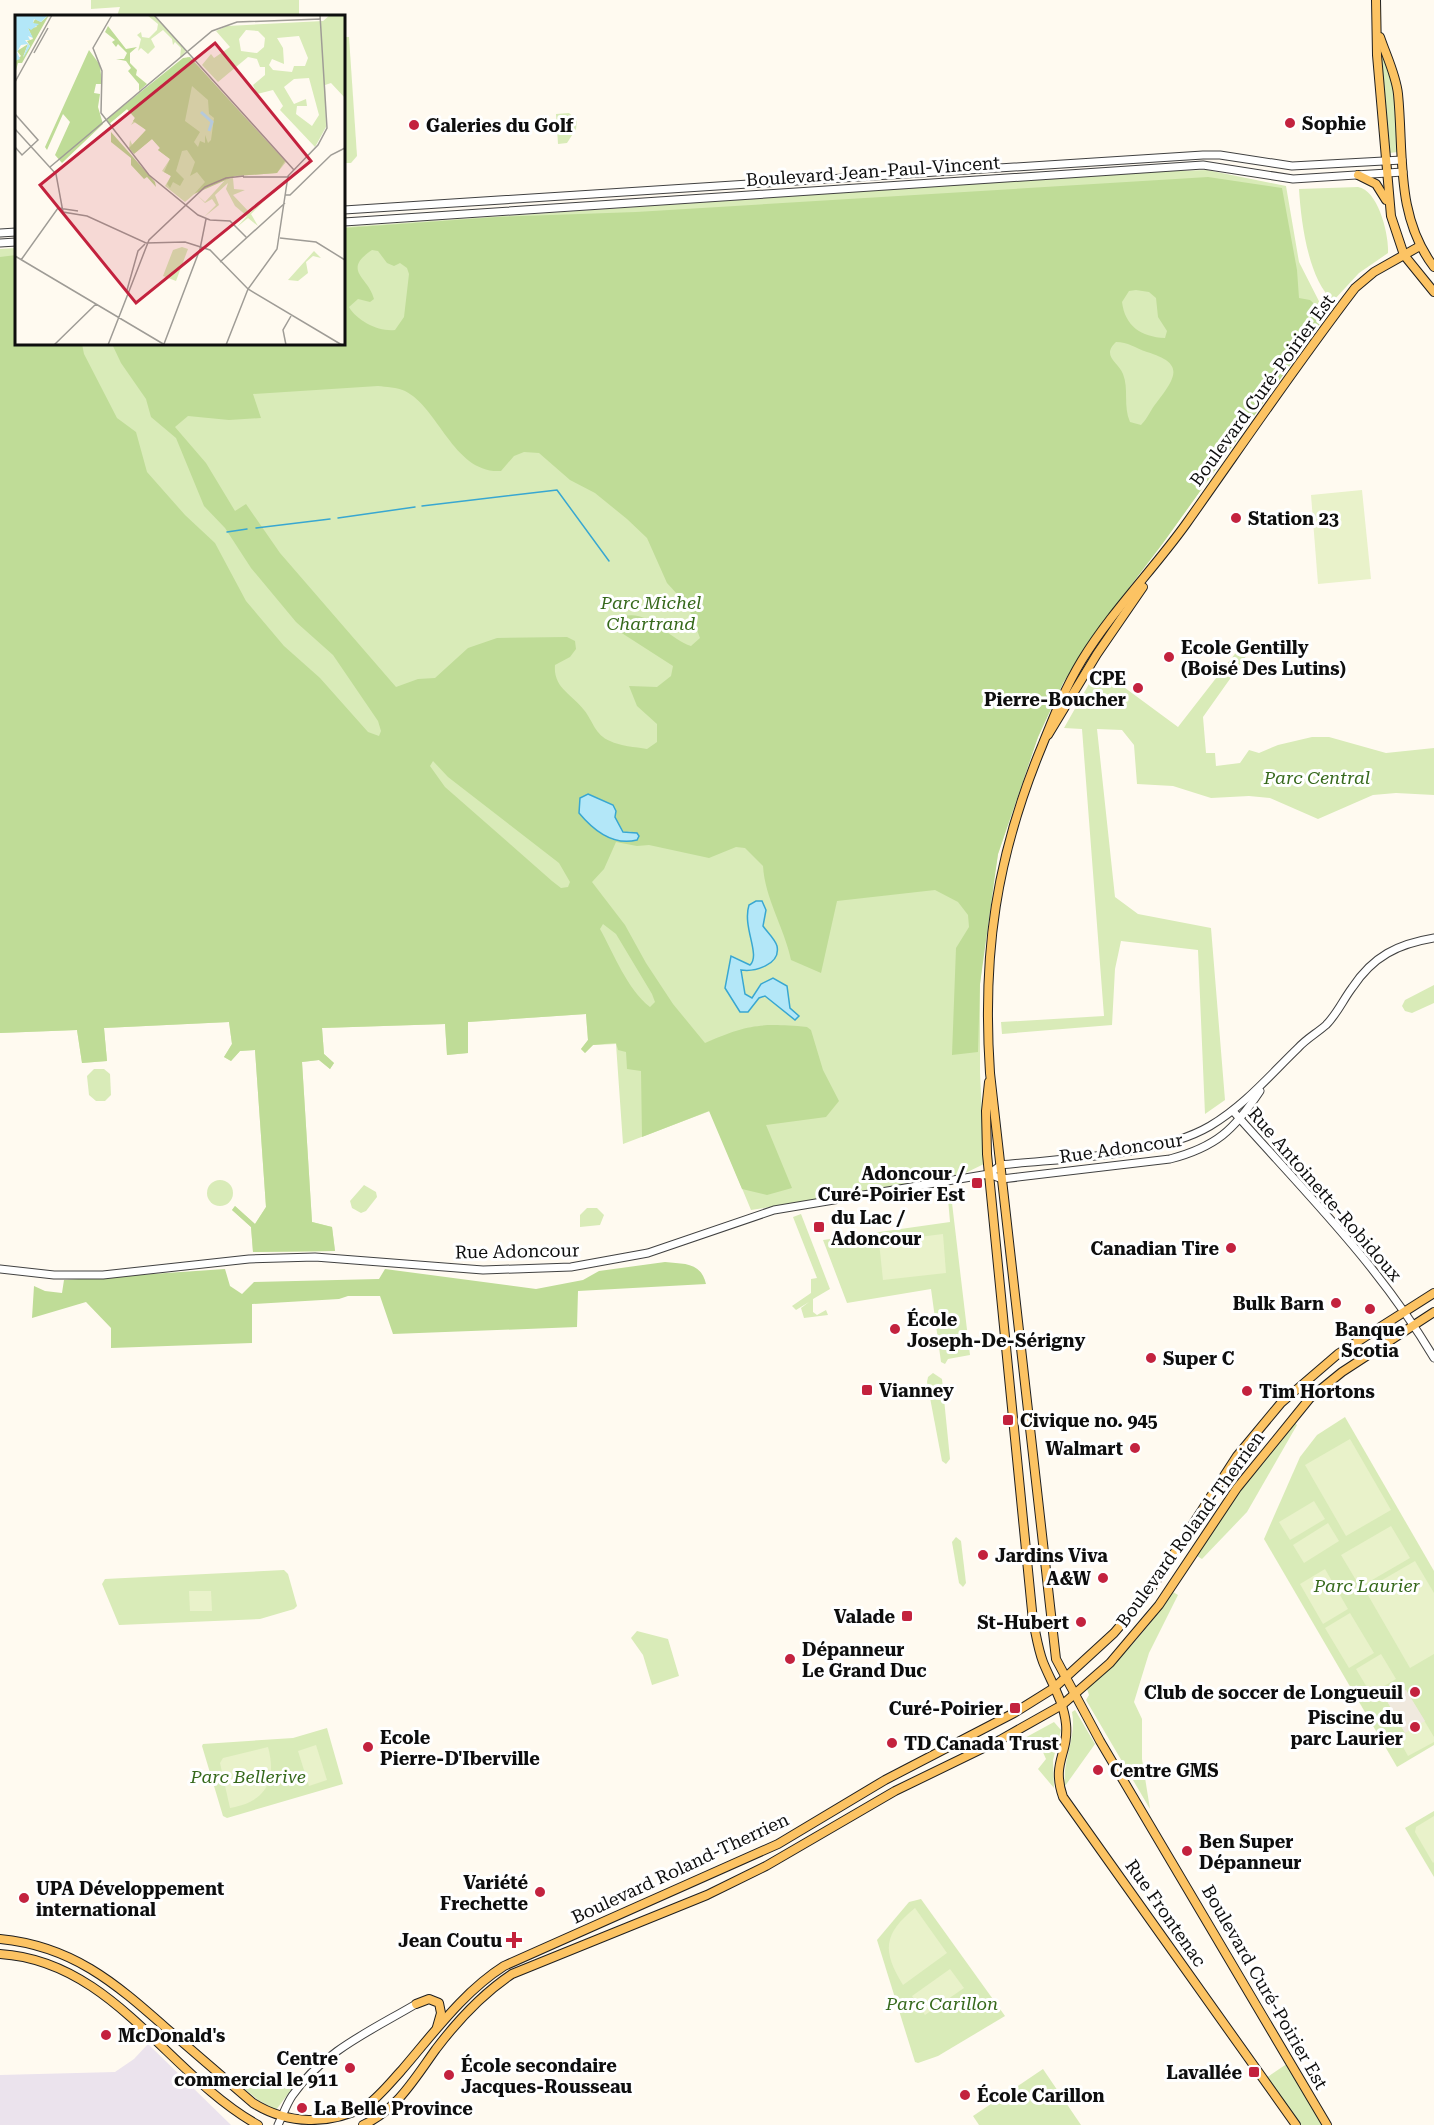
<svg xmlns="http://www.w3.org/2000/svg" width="1434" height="2125" font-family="'Roboto Serif',serif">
  <rect width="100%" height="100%" fill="#fffaf0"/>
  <polygon fill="#ebe3ed" points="148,2044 231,2125 0,2125 0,2075 115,2072 134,2059"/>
  <g fill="#d9ebb8">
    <polygon points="91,0 299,0 299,16 117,16 120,7 91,9"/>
    <polygon points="344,37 349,37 357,156 351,163 344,163"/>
    <polygon points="1382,52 1393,86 1398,152 1389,153 1379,53"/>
    <polygon points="569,113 577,120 576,129 567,143 558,144 556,114"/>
    <polygon points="1207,170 1286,186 1299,262 1326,315 1163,543 1090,639 1063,683 1038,737 998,854 987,920 980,984 980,1072 984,1164 957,1177 751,1210 710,1111 623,1144 616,1044 593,1045 585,1053 581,1049 588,1040 586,1014 468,1022 468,1053 447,1055 445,1024 322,1028 324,1054 334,1063 330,1069 319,1060 302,1062 312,1222 332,1227 335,1251 253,1252 251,1227 232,1210 235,1206 255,1224 266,1207 255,1050 240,1051 231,1061 224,1057 232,1044 229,1022 104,1028 107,1061 82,1063 77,1030 0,1033 0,249 16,248 16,344 344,344 344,227 1144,172"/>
    <path d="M1358,187c20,3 31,47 30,66l-29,20 -26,28c-25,-22 -32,-80 -34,-112z"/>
    <polygon points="1241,646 1249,652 1203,717 1206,753 1215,753 1216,766 1240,763 1249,750 1259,753 1278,745 1312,737 1329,737 1386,753 1434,748 1434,795 1396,793 1373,795 1318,819 1270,798 1249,796 1211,798 1173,786 1137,784 1134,745 1122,730 1097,729 1115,897 1138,914 1211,928 1225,1100 1205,1114 1198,950 1121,941 1115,969 1112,1025 1002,1034 1001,1022 1104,1016 1082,729 1064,728 1098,668 1178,727"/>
    <polygon points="1434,985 1434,1003 1412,1013 1405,1011 1402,1006 1405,1000"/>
    <polygon points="94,1069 104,1069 110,1074 111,1095 105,1101 96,1101 89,1095 87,1076"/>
    <circle cx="220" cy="1193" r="13"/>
    <polygon points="364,1185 376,1192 377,1197 366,1211 361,1213 352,1208 350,1201"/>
    <polygon points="950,1186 970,1355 948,1359 945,1364 941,1362 931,1289 847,1303 823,1240 950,1222 947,1187"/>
    <polygon points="587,1208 597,1208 604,1215 600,1225 580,1227 580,1215"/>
    <polygon points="801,1214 830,1289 813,1299 813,1312 817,1315 826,1310 828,1315 804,1318 801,1308 809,1302 796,1310 792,1306 811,1293 811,1279 817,1278 793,1217"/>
    <polygon points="933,1373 942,1379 950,1459 946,1464 942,1461 927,1382 928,1377"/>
    <polygon points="1345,1417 1434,1571 1434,1745 1397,1767 1264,1539 1300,1457 1317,1435"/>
    <polygon points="1292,1420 1297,1425 1247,1512 1202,1559 1197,1556 1234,1497"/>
    <polygon points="956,1537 961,1541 966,1583 963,1587 959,1583 952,1542"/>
    <polygon points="284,1570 288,1574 297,1606 294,1609 260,1619 119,1625 102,1584 105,1579"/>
    <path d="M1173,1592l5,3 -29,58 -15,49 8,17v40l8,50 -64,-109 3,-5 -2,-6c34,-30 61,-60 86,-97z"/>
    <polygon points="637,1631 668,1639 679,1676 652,1685 643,1655 631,1638"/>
    <path d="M1075,1710l20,34 -30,42c-3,-27 12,-48 7,-74z"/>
    <polygon points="1054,1722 1061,1730 1053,1760 1054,1788 1038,1769 1046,1759 1042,1750 1011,1750 1010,1746"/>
    <polygon points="327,1728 343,1784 227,1818 223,1816 202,1746 203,1744 293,1738"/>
    <polygon points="1434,1811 1434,1877 1405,1828"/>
    <polygon points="921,1899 1005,2016 938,2056 918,2063 915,2062 877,1940 909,1902"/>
    <polygon points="1291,2061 1327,2125 1296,2125 1263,2080"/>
    <polygon points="1043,2069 1081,2125 979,2125 973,2116"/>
    <polygon points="234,2080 263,2086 293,2081 294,2086 276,2110 258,2100"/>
  </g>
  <g fill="#bfdc97" fill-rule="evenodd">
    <path d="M1208,177l74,11 15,82 2,28 11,2 16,15 -163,228 -73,96 -27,44 -25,54 -40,117 -18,130 -2,68 -26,3 4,-107 13,-21 -1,-12 -10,-13 -23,-12 -98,11 -16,72 -30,-13c-7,-33 -26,-61 -28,-94l-18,-18 -9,-1 -27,11 -60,-13 -12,1 -21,-4 -12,27 -12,13 33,43 21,38 27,41 32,39c43,-19 56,-20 102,-16l4,3 12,40 16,31 -13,16 -60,8 26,63 -25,7 -25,-6 -33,-78 -67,26 -1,-66 -14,-2 -1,-17 -8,-2 -2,-7 -23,2 -8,8 -4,-4 7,-9 -2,-26 -118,8v31l-21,2 -2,-31 -123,4 2,26 10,9 -4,6 -11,-9 -17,2 10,160 20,5 3,24 -82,1 -2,-25 -19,-17 3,-4 20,18 11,-17 -11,-157 -15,1 -9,10 -7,-4 8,-13 -3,-22 -125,6 3,33 -25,2 -5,-33 -77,3v-776l16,-2v89h66l2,10 33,64 19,14 11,40 38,43 30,28 31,58 38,45 36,32 48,54 11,4 2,-5 -3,-10 -45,-66 -37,-33 -45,-54 -26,-40 -21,-22 -28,-68 -25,-21 -5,-18 -25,-36 -9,-19h232v-116l153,-11 139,-5zM372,250l6,1 9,12 7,3 6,-3 7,5 2,6 -5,43 -9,13c-16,2 -38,-9 -46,-23l9,-8 12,3 4,-3c-5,-22 -33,-28 -2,-49zM1136,290l13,2 7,6 2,19 9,14 -2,7c-24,-1 -40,-12 -43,-36l7,-11zM1116,342c12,0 19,6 31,10 36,11 31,23 10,50 -6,7 -9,16 -16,23l-11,-3c-7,-16 -1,-33 -7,-48 -5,-12 -22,-18 -7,-32zM378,386c8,1 19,1 27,5 34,17 49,83 96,80l13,-15 10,-4 15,1 31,27 25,13 32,26 20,19 20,45 21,23 12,32 -9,8c-24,-7 -50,-46 -77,-24l3,8 56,36 -2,10 -14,11 -28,-1 8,20 20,18v18l-10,7c-12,-2 -27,-3 -37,-8 -15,-6 -17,-20 -26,-31 -12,-16 -31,-22 -29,-45l15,-8 6,-8 -1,-8 -8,-4 -70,1 -29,10 -33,30 -17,1 -22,8 -116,-134 -34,-49 -11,7 -29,-48 -31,-36 13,-11 41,4 32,-2 -8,-24zM433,761l15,16 111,86 11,19 -2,5 -7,1 -9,-7 -107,-94 -15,-21zM588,794l25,11 3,6 -1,6 9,15 8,-1 -20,9zM603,924l13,10 36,60 3,8 -5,5c-23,-18 -36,-53 -50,-78z"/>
    <path d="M665,1262c19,2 36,0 41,22l-128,7 -1,36 -184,7 -13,-38h-32l-9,3 -87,5v39l-141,5v-20l-25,-26 -54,16 2,-32 11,5 17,2 2,-13 161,-11 5,17 12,8 12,-12 125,-3 6,-10 151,20 47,-9 16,-9z"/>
  </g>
  <g fill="#e9f2ca">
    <polygon points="1362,490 1371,579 1318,584 1311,495"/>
    <polygon points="943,1234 946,1273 883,1280 879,1242"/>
    <polygon points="1350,1439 1391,1510 1346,1536 1305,1465"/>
    <polygon points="1314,1501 1325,1519 1290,1540 1279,1522"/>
    <polygon points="1328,1523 1339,1541 1304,1563 1293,1545"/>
    <polygon points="1391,1526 1410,1558 1360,1587 1341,1555"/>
    <polygon points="1415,1561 1434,1593 1434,1654 1410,1668 1365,1590"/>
    <polygon points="1325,1569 1348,1609 1323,1624 1300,1584"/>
    <polygon points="189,1591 211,1591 212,1611 190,1611"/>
    <polygon points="1350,1613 1374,1653 1349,1668 1325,1628"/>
    <polygon points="1381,1654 1396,1679 1371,1694 1356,1669"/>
    <polygon points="1406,1690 1434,1737 1434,1742 1408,1756 1399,1740 1406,1735 1387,1701"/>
    <polygon points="316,1745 327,1780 309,1786 298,1751"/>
    <path d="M268,1747c9,33 -2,55 -38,61l-10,-45 3,-5z"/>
    <polygon points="1434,1816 1434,1862 1433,1863 1415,1832 1416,1827"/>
    <path d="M915,1908l32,45 -44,32c-21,-34 -20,-51 12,-77z"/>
    <polygon points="950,1969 964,1988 925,2015 912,1996"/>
  </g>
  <polygon fill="#f0e9de" points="1406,1690 1425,1721 1405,1733 1387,1701"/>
  <g fill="#b3e7f8" stroke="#38a7d1" stroke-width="1.5">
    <path d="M588,794l25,11 3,6 -1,6 8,15 14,1 2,3 -2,4c-23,6 -43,-9 -58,-27l1,-15z"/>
    <path d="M756,901h6l4,9 -3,16c4,6 12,13 14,20 4,19 -23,26 -36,24l4,24 7,4 9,-14 12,-6 14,8 3,22 9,8 -4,4 -30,-24 -6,2 -11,14h-8l-15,-24 6,-32 19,9c11,-10 -8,-38 -1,-60z"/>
  </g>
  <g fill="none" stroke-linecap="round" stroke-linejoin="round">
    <g stroke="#38a7d1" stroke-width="1.5">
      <polyline points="422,506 557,490 609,561"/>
      <polyline points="338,518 415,507"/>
      <polyline points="256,528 330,519"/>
      <polyline points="227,532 247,529"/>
    </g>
    <g stroke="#414141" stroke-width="9">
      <g id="minor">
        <polyline points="344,210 1203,155 1220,155 1292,166 1402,160"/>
        <polyline points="344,222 1203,165 1293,179 1403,172"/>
        <polyline points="0,233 16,232"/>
        <polyline points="0,243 16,242"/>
        <path d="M1233,1111c71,80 146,154 201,247"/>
        <path d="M989,1174l13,5 168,-20c46,-12 64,-29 90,-68"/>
        <path d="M0,1269l54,6h49l146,-16 66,-2 168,13 88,-3 77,-14 126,-43 215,-36 12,-9c62,-7 156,-8 209,-39 35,-21 59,-50 88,-78 8,-9 19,-15 28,-23 11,-11 17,-25 26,-37 21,-32 46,-44 82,-50"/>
        <path d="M278,2125c5,-10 8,-20 14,-29 30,-44 80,-66 124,-92"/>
      </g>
    </g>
    <g stroke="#1f1f1f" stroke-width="10">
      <g id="major">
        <polyline points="1376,0 1377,55 1391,216 1404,255 1434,292"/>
        <path d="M1380,37c6,18 16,38 18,57 6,60 -3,122 36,173"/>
        <polyline points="1358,175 1376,184 1386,200"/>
        <polyline points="1048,735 1097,654 1143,587"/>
        <path d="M989,1082l-3,29 1,43 46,467c3,13 5,28 10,41 8,20 21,40 23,62 3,30 -15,38 -3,73l233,328"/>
        <path d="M0,1939c72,7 114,43 166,89 29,25 58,50 87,75 35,22 76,22 112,4 14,-10 25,-24 36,-36 32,-37 62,-79 103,-105l274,-122 107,-64 129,-67 40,-25 60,-55 35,-41 88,-136 44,-53 57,-49 96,-61"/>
        <path d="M0,1954c113,7 168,121 258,171"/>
        <polyline points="416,2004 429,1999 439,2003 441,2013 437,2027"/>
        <path d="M363,2125c34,-15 52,-47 73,-76 22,-29 46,-55 76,-75l195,-79 59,-29 129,-75 105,-51 62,-35 48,-42 49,-58 78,-117 73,-90 32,-26 92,-60"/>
        <path d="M1327,2125l-227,-384 -44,-82 -66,-586c-8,-119 6,-216 52,-327 12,-30 23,-58 40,-86 30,-49 71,-90 104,-136 56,-79 110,-159 169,-236l19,-16 46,-26"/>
      </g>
    </g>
    <use href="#minor" stroke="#fff" stroke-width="7"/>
    <use href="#major" stroke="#fcc363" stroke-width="8"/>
  </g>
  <g fill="#c3223e" stroke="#fff" stroke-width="2">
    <circle cx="1290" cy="123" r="6"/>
    <circle cx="414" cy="125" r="6"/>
    <circle cx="1236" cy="518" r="6"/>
    <circle cx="1169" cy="657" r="6"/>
    <circle cx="1138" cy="688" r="6"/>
    <rect x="971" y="1177" width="12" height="12" rx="3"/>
    <rect x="813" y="1221" width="12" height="12" rx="3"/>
    <circle cx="1231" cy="1248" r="6"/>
    <circle cx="1336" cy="1303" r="6"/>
    <circle cx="1370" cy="1309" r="6"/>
    <circle cx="895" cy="1329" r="6"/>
    <circle cx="1151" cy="1358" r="6"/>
    <rect x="861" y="1384" width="12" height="12" rx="3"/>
    <circle cx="1247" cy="1391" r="6"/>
    <rect x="1002" y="1414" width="12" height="12" rx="3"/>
    <circle cx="1135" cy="1448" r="6"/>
    <circle cx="983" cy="1555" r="6"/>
    <circle cx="1103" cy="1578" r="6"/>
    <rect x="901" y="1610" width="12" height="12" rx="3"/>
    <circle cx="1081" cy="1622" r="6"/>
    <circle cx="790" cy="1659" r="6"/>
    <circle cx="1415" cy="1692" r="6"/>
    <rect x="1009" y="1702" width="12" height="12" rx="3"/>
    <circle cx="1415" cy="1727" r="6"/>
    <circle cx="892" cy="1743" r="6"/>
    <circle cx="368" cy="1747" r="6"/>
    <circle cx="1098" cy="1770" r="6"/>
    <circle cx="1187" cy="1851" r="6"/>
    <circle cx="540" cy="1892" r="6"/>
    <circle cx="24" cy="1898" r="6"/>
    <path d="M511 1931h6v6h6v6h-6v6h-6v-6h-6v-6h6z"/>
    <circle cx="106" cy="2035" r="6"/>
    <circle cx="350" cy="2068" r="6"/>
    <rect x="1248" y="2066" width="12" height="12" rx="3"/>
    <circle cx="449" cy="2075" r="6"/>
    <circle cx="965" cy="2095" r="6"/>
    <circle cx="302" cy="2108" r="6"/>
  </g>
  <g text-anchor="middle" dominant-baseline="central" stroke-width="6" stroke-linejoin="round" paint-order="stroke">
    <g font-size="18" font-weight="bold" fill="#0e0e0e" stroke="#fff" text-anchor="start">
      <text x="1302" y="123">Sophie</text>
      <text x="426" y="125">Galeries du Golf</text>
      <text x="1248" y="518">Station 23</text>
      <text x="1181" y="647">Ecole Gentilly<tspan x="1181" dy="21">(Boisé Des Lutins)</tspan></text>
      <text x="1126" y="678" text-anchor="end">CPE<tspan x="1126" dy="21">Pierre-Boucher</tspan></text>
      <text x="965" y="1173" text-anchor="end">Adoncour /<tspan x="965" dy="21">Curé-Poirier Est</tspan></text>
      <text x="831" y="1217">du Lac /<tspan x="831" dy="21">Adoncour</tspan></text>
      <text x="1219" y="1248" text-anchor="end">Canadian Tire</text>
      <text x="1324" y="1303" text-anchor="end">Bulk Barn</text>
      <text x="907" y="1319">École<tspan x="907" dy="21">Joseph-De-Sérigny</tspan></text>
      <text x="1370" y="1329" text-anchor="middle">Banque<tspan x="1370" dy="21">Scotia</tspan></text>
      <text x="1163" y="1358">Super C</text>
      <text x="879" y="1390">Vianney</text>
      <text x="1259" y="1391">Tim Hortons</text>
      <text x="1020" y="1420">Civique no. 945</text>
      <text x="1123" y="1448" text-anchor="end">Walmart</text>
      <text x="995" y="1555">Jardins Viva</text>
      <text x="1091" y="1578" text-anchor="end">A&amp;W</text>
      <text x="895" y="1616" text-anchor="end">Valade</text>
      <text x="1069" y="1622" text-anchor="end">St-Hubert</text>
      <text x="802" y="1649">Dépanneur<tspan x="802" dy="21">Le Grand Duc</tspan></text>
      <text x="1403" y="1692" text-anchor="end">Club de soccer de Longueuil</text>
      <text x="1003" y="1708" text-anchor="end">Curé-Poirier</text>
      <text x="1403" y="1717" text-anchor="end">Piscine du<tspan x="1403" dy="21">parc Laurier</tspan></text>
      <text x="380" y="1737">Ecole<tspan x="380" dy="21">Pierre-D'Iberville</tspan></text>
      <text x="904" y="1743">TD Canada Trust</text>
      <text x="1110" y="1770">Centre GMS</text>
      <text x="1199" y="1841">Ben Super<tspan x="1199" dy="21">Dépanneur</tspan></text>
      <text x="528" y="1882" text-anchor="end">Variété<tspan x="528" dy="21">Frechette</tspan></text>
      <text x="36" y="1888">UPA Développement<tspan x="36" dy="21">international</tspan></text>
      <text x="502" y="1940" text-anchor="end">Jean Coutu</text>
      <text x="118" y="2035">McDonald's</text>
      <text x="338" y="2058" text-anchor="end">Centre<tspan x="338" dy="21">commercial le 911</tspan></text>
      <text x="461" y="2065">École secondaire<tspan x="461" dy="21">Jacques-Rousseau</tspan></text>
      <text x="1242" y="2072" text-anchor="end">Lavallée</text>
      <text x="977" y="2095">École Carillon</text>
      <text x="314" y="2108">La Belle Province</text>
    </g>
    <g font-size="18" fill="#0e0e0e" stroke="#fff">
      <text transform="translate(873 171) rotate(-4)">Boulevard Jean-Paul-Vincent</text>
      <text transform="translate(1262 390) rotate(-54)">Boulevard Curé-Poirier Est</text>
      <text transform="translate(1121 1148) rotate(-8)">Rue Adoncour</text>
      <text transform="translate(1325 1194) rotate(49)">Rue Antoinette-Robidoux</text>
      <text transform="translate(517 1251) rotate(-1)">Rue Adoncour</text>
      <text transform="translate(1190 1529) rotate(-54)">Boulevard Roland-Therrien</text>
      <text transform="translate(680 1868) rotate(-25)">Boulevard Roland-Therrien</text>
      <text transform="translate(1166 1913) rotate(55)">Rue Frontenac</text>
      <text transform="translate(1265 1987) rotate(60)">Boulevard Curé-Poirier Est</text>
    </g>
    <g font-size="18" font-style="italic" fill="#36691c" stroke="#fff">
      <text x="651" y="602">Parc Michel<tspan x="651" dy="21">Chartrand</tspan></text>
      <text x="1317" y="777">Parc Central</text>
      <text x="1367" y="1585">Parc Laurier</text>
      <text x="248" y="1776">Parc Bellerive</text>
      <text x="942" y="2003">Parc Carillon</text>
    </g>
  </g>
  <g transform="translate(15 15)">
    <rect width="330" height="330" fill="#fffaf0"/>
    <path d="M132,0h7l32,36 -6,7 1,-10 -6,-6 -2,3 -1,-6 -9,-9 -12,9 4,8 -7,7 -7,-6 -3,3 3,-12 -4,-4 4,-3 1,5 7,1 8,-8 1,-6zM315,0h15v83l-14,-15 -6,2 1,42 -11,20 -35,-37 3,-4 -10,-16 -16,4 -4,-9 12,-10v-8h-5l-3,-8 -9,-2 -30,25 -16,-17 9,-11 3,4 16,-11 -14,-16 11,-5 96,-5zM231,15l12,1 7,7 -1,9 -7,6 -16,-2 -2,-12zM284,21l9,22 -3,8h-11l-2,6 -19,-2 -4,-5 3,-6 12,5 -1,-16 -6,-10zM294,63l10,37 -7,11 -16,-12 1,-8h10l-1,-7 -12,5 -10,-17 10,-8zM173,42l98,105 -9,11 -42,3 -36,14 -14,12 -20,-16 6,-10 -9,-5 8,-12 -12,-9 2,-2 -8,-9 -16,13 -7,-4 1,-8 3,6 13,-16 -9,-9 -6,4 4,-7 -8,-9 -18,15 -2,-5zM218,163l1,11 11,1 -12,5 17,18 14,-12 -13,13 7,12 -10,-8 -11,9 10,-11 -12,-10 -9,-17 2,-6 -13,12 4,10 -15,12 12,-12 -4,-6 -7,4 -8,-8 8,7 21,-23zM167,232l6,2 -12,32 -13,-5 10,-26zM299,236l7,7 -8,-2 -7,6 2,11 -10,8 -10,-1z" fill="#d9ebb8" fill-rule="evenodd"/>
    <path d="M34,0l-27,48h-4l-3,11v-13l6,-5 -4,-5 11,-7 -5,13 7,-11 -3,-5 6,-2 -5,-11 9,-1 -4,-4 2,-4 6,3zM93,11l18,23 11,-2 -7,6v10l7,7 -1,5 11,9 -8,7v-7l-11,-13 3,-3 -5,-7 -10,-2h8l3,-6 -9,-9 -2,3 -4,-5 3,-2 -10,-8zM74,35l11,15 2,19h-6l-2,9 6,1 -2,13 5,17 -41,39 -7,-8 15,-33 -7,-8 -16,36 -2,-3zM175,42l95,104 -8,12 -42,3 -41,18 11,-12 -8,-10 -7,4 5,-14 -8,-12 -5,1 -6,20 8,8 -4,7 -7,-4 -3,6 -3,-4 4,-8 -7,-4 6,-13 -12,-9 2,-2 -8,-9 -18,15 -5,-6 17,-18 -13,-9 2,-3 -8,-9 -18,15 -2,-5 76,-61zM177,71l16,14 1,14 5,4 -3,22 -3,3 -3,-8v8l-5,-2 -2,6 -4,-5 6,-10 -15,-11zM96,117l44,50 1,5 -9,-10 -3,2 -13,-14v-7l-20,-16z" fill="#bfdc97" fill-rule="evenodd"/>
    <path d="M0,0h33l-7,7 -7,-3 -1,4 6,1 -8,6 -3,-2 5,10 -5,-2 2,4h-5l5,6 -7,12 5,-14 -7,1 -4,7 3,7 -5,2z" fill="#b3e7f8"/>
    <path fill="none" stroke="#b3e7f8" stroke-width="3" d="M186,97l11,10 -3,9"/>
    <path fill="none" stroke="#9f9c96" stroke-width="1.5" d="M97,0l-19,33 9,23 -1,42 48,62 49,40 12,5M139,0l140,155M19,38l14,-25M0,67l37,-67M0,99l23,26 -16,15 -7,-8M0,114l41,45 7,38 24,4 59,27 39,-1 25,8 38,39 94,56M35,152l162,-136 25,-9 84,-3M228,162h46M270,180h5l41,-40 14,-7M195,205l20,1 17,17M265,223l36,4 29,18M0,241l150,89M6,245l37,-52 20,3M205,247l65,-59M112,275l11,-39 7,-7M149,329l36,-95 6,-30M39,330l42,-41M93,330l41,-105 56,-53 21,-9 18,-2M211,330l22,-56 29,-40 11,-73 30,-31 9,-17 -7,-113M271,330l-3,-15 8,-14"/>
    <path fill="#c3223e" fill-opacity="0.15" stroke="#c3223e" stroke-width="3" d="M200,28l96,118 -175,142 -96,-118z"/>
    <rect width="330" height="330" fill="none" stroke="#0e0e0e" stroke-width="3"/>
  </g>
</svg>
